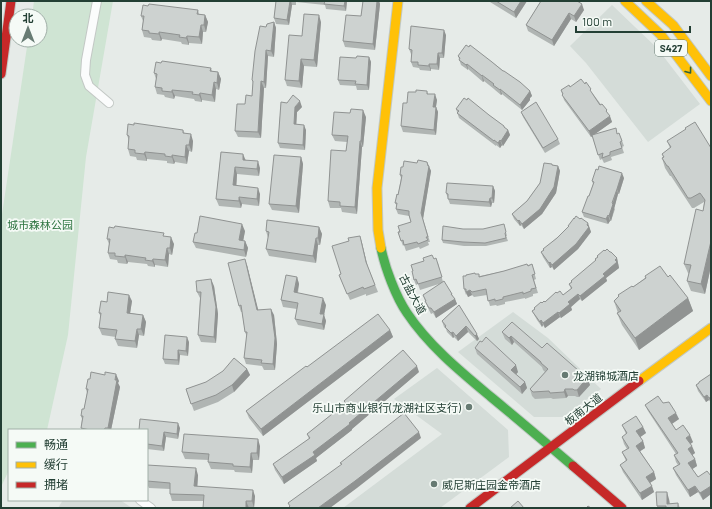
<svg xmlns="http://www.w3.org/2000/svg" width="712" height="509" font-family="Barlow,'Noto Sans SC',sans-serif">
  <rect width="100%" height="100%" fill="#e6ebe8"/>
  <g fill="#d4dcd8">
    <polygon points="612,5 657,48 700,104 648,142 586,63 570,46"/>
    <polygon points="513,312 548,338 601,389 563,417 534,417 458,352"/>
    <polygon points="437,368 508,430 509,457 440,508 343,508 442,434 394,399"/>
    <polygon points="63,500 120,500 132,508 58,508"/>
  </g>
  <polygon fill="#cfe4d3" points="34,1 113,1 86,157 68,335 47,430 9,430 9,470 1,487 1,221 28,40 40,40 40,16 32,16"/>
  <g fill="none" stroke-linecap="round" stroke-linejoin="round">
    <g stroke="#c3c8c5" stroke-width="10">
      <g id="street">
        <polyline points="97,1 86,60 85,75 89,86 109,103"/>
        <polyline points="140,500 151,508"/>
      </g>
    </g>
    <g stroke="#c1c9c5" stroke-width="11">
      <path id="fast" d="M381,248c4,20 15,49 26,65 22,33 54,59 84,84 28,23 55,46 82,69"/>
    </g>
    <g stroke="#c1c9c5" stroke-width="11">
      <g id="slow">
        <polyline points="625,1 661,35 711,101"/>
        <polyline points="646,1 673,25 711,76"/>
        <polyline points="381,248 378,230 377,188 398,1"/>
        <polyline points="639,381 711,328"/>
      </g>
    </g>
    <g stroke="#c1c9c5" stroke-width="11">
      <g id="jam">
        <polyline points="1,74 11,1"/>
        <polyline points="573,466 622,508"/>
        <polyline points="470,508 639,381"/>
      </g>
    </g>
    <use href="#street" stroke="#fbfcfc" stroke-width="8"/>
    <use href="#fast" stroke="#4caf50" stroke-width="9"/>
    <use href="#slow" stroke="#ffc107" stroke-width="9"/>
    <use href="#jam" stroke="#c62828" stroke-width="9"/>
  </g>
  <g fill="#b0b5b3">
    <polygon points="276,1 347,1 346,11 326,9 325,5 296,2 296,5 292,5 289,25 276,24 274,18"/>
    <polygon points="363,1 379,1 380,4 375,50 345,47 343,41 361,16"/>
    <polygon points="490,1 527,1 516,18 490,2"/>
    <polygon points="541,1 584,10 576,22 571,19 554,46 528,31 526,25"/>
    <polygon points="198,10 199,14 205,15 208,22 206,32 203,32 202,44 189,43 189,45 182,44 181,42 162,39 161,41 152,40 151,38 144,37 142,30 143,21 141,16"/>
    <polygon points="274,22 276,28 274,57 268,56 266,88 264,88 261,138 238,137 235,131 252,96 253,83 252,80 266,27"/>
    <polygon points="321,22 317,67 304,66 302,88 287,86 285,80 302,36"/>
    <polygon points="446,35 444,58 440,58 439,70 431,69 431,71 420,70 419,68 413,67 411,62 411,54 409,49"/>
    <polygon points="458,56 493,63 530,91 532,96 530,98 530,100 522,110 502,94 501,95 495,90 494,89 484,81 483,82 468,69 468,70 461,65"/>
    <polygon points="369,57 371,62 369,90 357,90 356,86 340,85 338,80 356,58"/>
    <polygon points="211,68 212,71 218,72 221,79 219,90 216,89 215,102 202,100 202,102 195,101 194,99 175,96 174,99 165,97 164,95 157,94 155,87 156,79 154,73"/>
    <polygon points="570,87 593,94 609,115 612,122 593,135 617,134 621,138 624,146 622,147 624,153 611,157 612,160 604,163 602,159 600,160 592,136 591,137 564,100 561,90"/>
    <polygon points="427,91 428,94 437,100 436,107 438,112 436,135 403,132 401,126 407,103 416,92"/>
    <polygon points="281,102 302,107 297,112 296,125 306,130 305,150 280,148 278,143"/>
    <polygon points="456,109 489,115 490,116 508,130 510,135 503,146 502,145 500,148 496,145 496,146 459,118"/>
    <polygon points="521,112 558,139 560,144 545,153 523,117"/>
    <polygon points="366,117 363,147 362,147 357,214 342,212 341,208 330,208 328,201 346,151 347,142 335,141 332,135"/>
    <polygon points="183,130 185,134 193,141 192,152 189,151 187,164 175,162 174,164 167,163 167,161 147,159 147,161 137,160 136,157 130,156 128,149 129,141 127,135"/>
    <polygon points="667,141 711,148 711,266 705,294 691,291 687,281 689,274 688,273 684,264 703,211 704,203 704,202 694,208 692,208 671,176 670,176 665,168 662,158 663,157 662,154 670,148"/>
    <polygon points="221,152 246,160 260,168 259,176 237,174 236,186 260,194 259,206 242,204 241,208 219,206 216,199"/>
    <polygon points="301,157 303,164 299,213 272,210 269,204"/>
    <polygon points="427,162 431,171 423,219 430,242 428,242 429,245 420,249 419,247 406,251 404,245 403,246 398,232 411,222 409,216 398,214 396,209 397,206 395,203 398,195 401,178 400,175 403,167 417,163"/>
    <polygon points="553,165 558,166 560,171 556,193 542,214 524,229 521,225 520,226 514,219 512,214 527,201"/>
    <polygon points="624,178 619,194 618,194 614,208 615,209 611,221 610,221 608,224 584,217 582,212 589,196 593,184 592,181"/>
    <polygon points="493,186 495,191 494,203 492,203 491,207 450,204 446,193"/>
    <polygon points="568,226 589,227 591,232 578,249 554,270 552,267 550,268 543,257 541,252 569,227"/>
    <polygon points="319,227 322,234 320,245 318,245 316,263 269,256 266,249 268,238 266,231"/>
    <polygon points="505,228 507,236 506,236 508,241 486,246 464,246 443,243 442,240 463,229 483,229"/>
    <polygon points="245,231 243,241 245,241 248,248 246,257 196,248 193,242 197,233"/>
    <polygon points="360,236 362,243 368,267 378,292 366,296 366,294 350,300 339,275 341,274 349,241"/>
    <polygon points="165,237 174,244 172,255 169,254 168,267 155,265 155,267 148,266 147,264 128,262 127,264 118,263 117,260 110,259 108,253 109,244 107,239"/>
    <polygon points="605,251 610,252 617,258 619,268 606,278 607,281 582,301 580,299 571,307 572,310 561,318 560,317 545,328 543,325 542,327 537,320 532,311 557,293 563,295 571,289 569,284 596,261 595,259"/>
    <polygon points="438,263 443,282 452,294 453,297 455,299 457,304 436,318 433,313 431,314 427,306 423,295 442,283 420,290 418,284 416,285 414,280"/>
    <polygon points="532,264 536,279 534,280 538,293 533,294 533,296 525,299 525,298 505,302 505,304 497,306 496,305 490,306 487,295 474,297 472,295 468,297 467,294 466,295 464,289 476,274 480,276 504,271"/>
    <polygon points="247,265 258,310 274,315 277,344 275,370 264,370 262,366 246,364 244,358 247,337 245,332 242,312 241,312 239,306"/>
    <polygon points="645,276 668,277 688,298 693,311 639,350 622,325 617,313 618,313 614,301 645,278"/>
    <polygon points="297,277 299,284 298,293 326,305 324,315 326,321 324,330 298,325 295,319 297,309 283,307 281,300"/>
    <polygon points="214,286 218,314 216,343 201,342 198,335 200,298 197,292"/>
    <polygon points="132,301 130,313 143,315 146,322 144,336 139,335 137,348 118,346 115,339 116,337 102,335 99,328 101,317 99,313 107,302"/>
    <polygon points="459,305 479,339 477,341 468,332 458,341 454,337 453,338 447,332 446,329 444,327 442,321"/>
    <polygon points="390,330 393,337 263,436 249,418 246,411 307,367"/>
    <polygon points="502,332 542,348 587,378 590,385 579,397 577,397 575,396 568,396 566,398 553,399 551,398 535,399 532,396 530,389 545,372 543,370 542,367 514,342 512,345 505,339"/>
    <polygon points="189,342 188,356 180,355 179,365 165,364 163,359"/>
    <polygon points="475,348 518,372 516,374 525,382 527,388 522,394 477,354"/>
    <polygon points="247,369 250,375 234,392 218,402 194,411 186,389"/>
    <polygon points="419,372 352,429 352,430 316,458 317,461 284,484 275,470 273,464 309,439 307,434 345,404 344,401"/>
    <polygon points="711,374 711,403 709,400 706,402 698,391 696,385"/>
    <polygon points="119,381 118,383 120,387 111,430 81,430 81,428 82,419 81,416 84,409 87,393 86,389"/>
    <polygon points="663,403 679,419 672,424 676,430 693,442 690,444 695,453 692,455 695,459 697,466 692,469 698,477 711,476 711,494 703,500 698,492 690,497 676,475 673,468 678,465 676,462 674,455 676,454 648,411 645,405"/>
    <polygon points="622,425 643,427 646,433 640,437 643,441 645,448 640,451 654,472 656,479 650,483 654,492 642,500 623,472 620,465 626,461 622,452 627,449 624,444 622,437 626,434"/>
    <polygon points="180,428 178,439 166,437 164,451 147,449 147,430"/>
    <polygon points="260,446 259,460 253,460 252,473 235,472 234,470 211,469 208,462 209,460 185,459 182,452"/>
    <polygon points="198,475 197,486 255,496 254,508 203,501 172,501 170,494 170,489 149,488 147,484 147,481"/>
    <polygon points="669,499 670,504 678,503 680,508 657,508 657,506"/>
  </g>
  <g fill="#909392">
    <polygon points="290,1 291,1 292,5 289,25 287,20"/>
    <polygon points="345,1 347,1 346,11 344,6"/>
    <polygon points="377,1 379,1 380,4 375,50 373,44"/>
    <polygon points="521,1 527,1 516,18 514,12"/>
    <polygon points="582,4 584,10 576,22 574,16"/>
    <polygon points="569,13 571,19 554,46 552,40"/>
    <polygon points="205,15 208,22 206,32 204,25"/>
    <polygon points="319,15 321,22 317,67 314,60"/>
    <polygon points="274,22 276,28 274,57 271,51"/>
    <polygon points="201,25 203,32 202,44 199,37"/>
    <polygon points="444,30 446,35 444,58 442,53"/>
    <polygon points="159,32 162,39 161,41 159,34"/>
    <polygon points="187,36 189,43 189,45 186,38"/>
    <polygon points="266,50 268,56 266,88 264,82"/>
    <polygon points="438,53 440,58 439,70 437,64"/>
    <polygon points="369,57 371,62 369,90 367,85"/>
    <polygon points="301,59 304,66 302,88 299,81"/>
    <polygon points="429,64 431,69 431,71 429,66"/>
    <polygon points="467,64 468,69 468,70 466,65"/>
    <polygon points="218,72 221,79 219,90 217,83"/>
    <polygon points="482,75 484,81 483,82 482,76"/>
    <polygon points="261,81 264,88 261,138 258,132"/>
    <polygon points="214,82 216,89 215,102 212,95"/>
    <polygon points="500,89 502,94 501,95 500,90"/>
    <polygon points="172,90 175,96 174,99 172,92"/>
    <polygon points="530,91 532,96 530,98 530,100 522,110 520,105"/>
    <polygon points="200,93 202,100 202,102 199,95"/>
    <polygon points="435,94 437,100 435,112 433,107"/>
    <polygon points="300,101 302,107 297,112 296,130 294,124 295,107"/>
    <polygon points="436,107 438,112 436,135 434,130"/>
    <polygon points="363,110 366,117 363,147 361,141"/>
    <polygon points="610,116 612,122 591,137 589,131"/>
    <polygon points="304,125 306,130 305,150 303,145"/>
    <polygon points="508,130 510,135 503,146 501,141"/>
    <polygon points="191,134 193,141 192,152 189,145"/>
    <polygon points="500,140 502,145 500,148 498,143"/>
    <polygon points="360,141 362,147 357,214 355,207"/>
    <polygon points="186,145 189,151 187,164 185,157"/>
    <polygon points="145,152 147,159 147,161 144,154"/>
    <polygon points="243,154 246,161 243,160"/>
    <polygon points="172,155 175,162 174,164 172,157"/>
    <polygon points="301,157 303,164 299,213 296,206"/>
    <polygon points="258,161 260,168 259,176 257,169"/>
    <polygon points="427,162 431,171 423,219 430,242 421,213 428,166"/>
    <polygon points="558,166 560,171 556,193 542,214 524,229 522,224"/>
    <polygon points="235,167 237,174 236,192 233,185"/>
    <polygon points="622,173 624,178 619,194 617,189"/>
    <polygon points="493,186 495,191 494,203 492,198"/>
    <polygon points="258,188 260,194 259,206 257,199"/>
    <polygon points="617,189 618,194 611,221 609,216"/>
    <polygon points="239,197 242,204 241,208 239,201"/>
    <polygon points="490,198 492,203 491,207 489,202"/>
    <polygon points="608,215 610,221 608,224 606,219"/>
    <polygon points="519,220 521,225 520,226 518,221"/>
    <polygon points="588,223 591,232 578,249 554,270 552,265"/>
    <polygon points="242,224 245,231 242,247 239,240"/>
    <polygon points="319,227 322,234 320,245 318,238"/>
    <polygon points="360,236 362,243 368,269 366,262"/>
    <polygon points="171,237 174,244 172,255 170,248"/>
    <polygon points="316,238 318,245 316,263 313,256"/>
    <polygon points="245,241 248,248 246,257 244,250"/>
    <polygon points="711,241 711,266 705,294 701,284"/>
    <polygon points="167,248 169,254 168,267 165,260"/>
    <polygon points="125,255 128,262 127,264 125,257"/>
    <polygon points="617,258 619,268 606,278 607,281 582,301 580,296 603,274"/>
    <polygon points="153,259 155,265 155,267 152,261"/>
    <polygon points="245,259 247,265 260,317 257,310"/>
    <polygon points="550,262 552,267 550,268 549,263"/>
    <polygon points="297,277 299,284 296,299 294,292"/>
    <polygon points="211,279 214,286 218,314 216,343 214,337"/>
    <polygon points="470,290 472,295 468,297 466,292"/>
    <polygon points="578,294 580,299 571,307 572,310 561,318 559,313 568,302"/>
    <polygon points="129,295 132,301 129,320 127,313"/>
    <polygon points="323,298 326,305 324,315 326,321 324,330 322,324 320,314"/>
    <polygon points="688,298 693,311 639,350 635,338"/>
    <polygon points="455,299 457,304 436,318 434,312"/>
    <polygon points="271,309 274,315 277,344 275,370 273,364"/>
    <polygon points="558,312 560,317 545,328 543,323"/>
    <polygon points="143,315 146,322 144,336 141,329"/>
    <polygon points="541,320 543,325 542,327 540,322"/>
    <polygon points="466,326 468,332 458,341 456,336"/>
    <polygon points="137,329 139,335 137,348 135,341"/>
    <polygon points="390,330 393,337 263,436 261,429"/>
    <polygon points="453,332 454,337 453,338 451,333"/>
    <polygon points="477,334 479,339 477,341 475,336"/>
    <polygon points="511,336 514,342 512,345 509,338"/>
    <polygon points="187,337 189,342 188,356 186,351"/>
    <polygon points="178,350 180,355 179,365 178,360"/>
    <polygon points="516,365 518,372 514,377 511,370"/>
    <polygon points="417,366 419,372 352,429 352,430 316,458 317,461 284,484 282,477 349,423"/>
    <polygon points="247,369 250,375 234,392 232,385"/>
    <polygon points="116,374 119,381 118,383 120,387 111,430 109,430 108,428"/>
    <polygon points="587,378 590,385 579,397 577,390"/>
    <polygon points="525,382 527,388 522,394 520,387"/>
    <polygon points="565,389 568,396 566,398 564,392"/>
    <polygon points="707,395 709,400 706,402 704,397"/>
    <polygon points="711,397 711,403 709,398"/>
    <polygon points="676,413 679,419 670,425 668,418"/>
    <polygon points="178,423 180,428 178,439 177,434"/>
    <polygon points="643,427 646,433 639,438 636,431"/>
    <polygon points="164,432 166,437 164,451 162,446"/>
    <polygon points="419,432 421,438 357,488 330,508 318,508"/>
    <polygon points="690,435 693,442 689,445 686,438"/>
    <polygon points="258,439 260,446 259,460 257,453"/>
    <polygon points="643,441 645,448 639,452 636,446"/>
    <polygon points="692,446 695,453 691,456 688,449"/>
    <polygon points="251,453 253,460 252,473 250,467"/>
    <polygon points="695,459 697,466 691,470 688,463"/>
    <polygon points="196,468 198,475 197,493 194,486"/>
    <polygon points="654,472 656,479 648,484 646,477"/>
    <polygon points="652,486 654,492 642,500 640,493"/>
    <polygon points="695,486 698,492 690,497 688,490"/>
    <polygon points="711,486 711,494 703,500 700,493"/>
    <polygon points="253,490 255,496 254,508 252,501"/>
    <polygon points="667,492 669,499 670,508 667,504"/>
    <polygon points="246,501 249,508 246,508"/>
  </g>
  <g fill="#cdd2d0" stroke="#909392">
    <polygon points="276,1 290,1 287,20 274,18"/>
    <polygon points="325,1 345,1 344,6 324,4"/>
    <polygon points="363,1 377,1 373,44 343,41 346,15 361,16"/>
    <polygon points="496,1 521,1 514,12"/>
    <polygon points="541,1 577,1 582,4 574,16 569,13 552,40 526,25"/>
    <polygon points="149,4 198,10 197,14 205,15 204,25 201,25 199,37 187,36 186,38 179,37 180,35 159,32 159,34 149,33 149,31 142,30 144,16 141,16 143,5 148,6"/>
    <polygon points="304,14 319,15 314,60 301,59 299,81 285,80 289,35 302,36"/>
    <polygon points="274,22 271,51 266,50 264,82 261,81 258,132 235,131 237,104 245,104 246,95 252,96 253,81 252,80 255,51 260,26 266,27 267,24"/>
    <polygon points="411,26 444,30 442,53 438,53 437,64 429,64 429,66 418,65 418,62 411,62 412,50 409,49"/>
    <polygon points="466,45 469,47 470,45 492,62 503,71 504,71 520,82 530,91 528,94 520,105 500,89 500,90 493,85 494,84 482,75 482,76 467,64 466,65 459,60 460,58 458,56"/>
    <polygon points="357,56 369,57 367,85 355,84 356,81 338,80 340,57 356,58"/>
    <polygon points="162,61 211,68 210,71 218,72 217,83 214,82 212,95 200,93 199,95 192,94 193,92 172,90 172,92 162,91 162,88 155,87 157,74 154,73 156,62 161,63"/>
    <polygon points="581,79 585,84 586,82 591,89 590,90 600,105 602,104 607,110 606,111 610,116 589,131 562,95 563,94 561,90 569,85 570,87"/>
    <polygon points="416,90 427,91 427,94 435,94 433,107 436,107 434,130 401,126 403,103 407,103 408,92 416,92"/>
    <polygon points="293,95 300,101 295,107 294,124 304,125 303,145 278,143 281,102 287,103"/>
    <polygon points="464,98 467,100 468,98 489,115 504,126 504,127 508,130 501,141 500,140 498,143 494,140 494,141 457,113 459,111 456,109"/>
    <polygon points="536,102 558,139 543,148 521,112"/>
    <polygon points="351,109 363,110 361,141 360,141 355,207 340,206 340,202 328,201 331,150 346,151 348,136 332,135 334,112 350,113"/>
    <polygon points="695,122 711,148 711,241 701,284 687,281 691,265 684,264 696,209 703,211 705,200 700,193 691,198 688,198 668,166 667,166 662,158 664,157 662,154 671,147 667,141 686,129 685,128"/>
    <polygon points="134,123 183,130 183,133 191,134 189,145 186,145 185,157 172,155 172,157 165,156 165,154 145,152 144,154 135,153 135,150 128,149 129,136 127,135 128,124 134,125"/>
    <polygon points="616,128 617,134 619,133 622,141 620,142 622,148 610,152 610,155 602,158 603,153 598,155 592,135"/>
    <polygon points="221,152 243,154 243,160 258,161 257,169 235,167 233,185 258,188 257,199 239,197 239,201 216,199"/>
    <polygon points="274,155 301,157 296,206 269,204"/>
    <polygon points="418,160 427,162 428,166 429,166 421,213 428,237 426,237 428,240 418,244 417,242 404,245 403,240 401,241 398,232 400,232 398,226 411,222 409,215 409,211 396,209 397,203 395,203 397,194 398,195 401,181 402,175 400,175 401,167 403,167 404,161 417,163"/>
    <polygon points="544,163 552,164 552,165 558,166 554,187 540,209 522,224 519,220 518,221 512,214 527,201 540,183"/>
    <polygon points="599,166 622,173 617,189 612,203 613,204 609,216 608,215 606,219 582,212 588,196 589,196 594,182 592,181 596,169 598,170"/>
    <polygon points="447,183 493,186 492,198 490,198 489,202 448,199 448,194 446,193"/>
    <polygon points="200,216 242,224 239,240 245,241 244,250 193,242 195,233 197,233"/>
    <polygon points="576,216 580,219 581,218 588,223 587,225 589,227 576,244 552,265 550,262 549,263 541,252 544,250 543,249 557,238 569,226 568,226 574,218 574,219"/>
    <polygon points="267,220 319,227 318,238 316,238 313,256 266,249 269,232 266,231"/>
    <polygon points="504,224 506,232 505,233 506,238 485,243 463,242 442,240 443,226 463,229 483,229"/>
    <polygon points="115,226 164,233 163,236 171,237 170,248 167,248 165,260 153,259 152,261 145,260 146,258 125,255 125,257 115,256 115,253 108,253 110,239 107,239 109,227 114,228"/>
    <polygon points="360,236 366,262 375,285 364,289 363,287 347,294 339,275 341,274 332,246 349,241 348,238"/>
    <polygon points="607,249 610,252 611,252 617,258 615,260 617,262 603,274 605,276 580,296 578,294 568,302 570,304 559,313 558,312 543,323 541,320 540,322 532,311 535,309 534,308 541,302 542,303 544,301 545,302 556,292 557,293 560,291 563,295 572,288 569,284 572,282 571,281 596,260 595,259 598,257 597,256 604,250 605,251"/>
    <polygon points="432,255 434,259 436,258 442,277 418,284 416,279 414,280 412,271 413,271 411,265 424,261 423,258"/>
    <polygon points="245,259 257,310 271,309 275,338 273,364 261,363 262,360 244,358 247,332 245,332 241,305 239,306 228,263"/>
    <polygon points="527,264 528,266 532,264 535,274 532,275 536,288 531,289 531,291 523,294 523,292 503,297 503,299 495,301 495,299 488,301 486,289 472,292 470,290 466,292 466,289 464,289 463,276 466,276 466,275 475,273 475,274 479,274 479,277 504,271"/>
    <polygon points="660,266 668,277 670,275 688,298 635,338 617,313 621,311 614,301 619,296 618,295 632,286 633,287 646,278 645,276"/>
    <polygon points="286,275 297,277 294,292 323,298 320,314 324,314 322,324 295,319 298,303 281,300"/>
    <polygon points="211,279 216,307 214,337 198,335 201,292 197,292 196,281"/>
    <polygon points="444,281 452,294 451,294 455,299 434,312 431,308 429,308 425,301 426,301 423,295"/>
    <polygon points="108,292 129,295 127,313 143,315 141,329 137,329 135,341 115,339 117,330 99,328 101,313 99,313 101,301 107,302"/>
    <polygon points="459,305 477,334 475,336 466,326 456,336 453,332 451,333 445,327 446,326 442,321"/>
    <polygon points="378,314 390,330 261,429 246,411 306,366 307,367"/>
    <polygon points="512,322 542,348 547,343 587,378 577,390 574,390 573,389 565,389 564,392 550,393 549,391 533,392 530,389 548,369 541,363 541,362 511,336 509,338 502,332"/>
    <polygon points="165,335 187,337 186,351 178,350 178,360 163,359"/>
    <polygon points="486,337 516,365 511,370 525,382 520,387 475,348 480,341 482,342"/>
    <polygon points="403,350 417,366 349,423 350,424 313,452 315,455 282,477 273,464 310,438 307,434 346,403 344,401"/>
    <polygon points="234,358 247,369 232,385 216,395 191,404 186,389 206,382 223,371"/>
    <polygon points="91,372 105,375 105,372 116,374 115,380 117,380 108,428 105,428 104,430 90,430 81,428 83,416 81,416 82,409 84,409 88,389 86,389 88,379 90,379"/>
    <polygon points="711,374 711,397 709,398 707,395 704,397 696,385 699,383 699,382"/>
    <polygon points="658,396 663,403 669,402 676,413 668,418 676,430 683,425 690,435 686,438 692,446 688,449 695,459 688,463 698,477 707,471 711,476 711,486 700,493 695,486 688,490 673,468 680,464 674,455 678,453 645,405"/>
    <polygon points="404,413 419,432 355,481 318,508 288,508 290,506 288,503 342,464 340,463"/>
    <polygon points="636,416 643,427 636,431 643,441 636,446 654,472 646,477 652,486 640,493 620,465 627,460 622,452 629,448 622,437 627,433 622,425"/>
    <polygon points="140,419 178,423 177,434 164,432 162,446 147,444 147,430 139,430"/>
    <polygon points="184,434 258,439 257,453 251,453 250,467 233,466 233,464 208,462 209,454 182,452"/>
    <polygon points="147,465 196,468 194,486 253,490 252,501 246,501 246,508 203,508 204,495 170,494 170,483 147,481"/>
    <polygon points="656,492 667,492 667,504 678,503 678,508 666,508 666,506 657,506"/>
    <polygon points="518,501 524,508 510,508"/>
    <polygon points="588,506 591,508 586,508"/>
  </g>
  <defs><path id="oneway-chevron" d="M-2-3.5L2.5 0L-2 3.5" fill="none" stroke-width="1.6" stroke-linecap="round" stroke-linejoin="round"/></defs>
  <use stroke="#2f613c" href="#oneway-chevron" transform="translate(689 71) rotate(53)"/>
  <g fill="#677b73" stroke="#f5faf6" stroke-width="1.5">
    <circle cx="565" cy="375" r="4"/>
    <circle cx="469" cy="407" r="4"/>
    <circle cx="434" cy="484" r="4"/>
  </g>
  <g text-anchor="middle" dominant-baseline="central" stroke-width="3.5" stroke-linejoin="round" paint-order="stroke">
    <rect fill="#f5faf6" stroke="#62776e" stroke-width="1" x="655" y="40" width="32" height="16" rx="3"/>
    <g font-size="10" font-weight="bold" fill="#233f34">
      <text x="671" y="48">S427</text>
    </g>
    <g font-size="11" fill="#2e7541" stroke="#f5faf6">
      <text x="40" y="224">城市森林公园</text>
    </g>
    <g font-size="11" fill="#233f34" stroke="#f5faf6">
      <text transform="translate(413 294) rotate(62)">古盐大道</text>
      <text transform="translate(583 409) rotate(-38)">板南大道</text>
    </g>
    <g font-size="11" fill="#233f34" stroke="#f5faf6" text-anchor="start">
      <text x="573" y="375">龙湖锦城酒店</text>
      <text x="461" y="407" text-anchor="end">乐山市商业银行(龙湖社区支行)</text>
      <text x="442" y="484">威尼斯庄园金帝酒店</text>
    </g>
  </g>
  <rect width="712" height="509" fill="none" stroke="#233f34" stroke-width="4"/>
  <rect x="8" y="429" width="140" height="72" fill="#f5faf6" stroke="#a1afa8"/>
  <rect x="16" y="442" width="20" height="6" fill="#4caf50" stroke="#a1afa8"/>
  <text x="44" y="449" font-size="12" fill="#233f34">畅通</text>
  <rect x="16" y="462" width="20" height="6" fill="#ffc107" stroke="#a1afa8"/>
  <text x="44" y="469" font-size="12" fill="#233f34">缓行</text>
  <rect x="16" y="482" width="20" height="6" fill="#c62828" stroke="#a1afa8"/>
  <text x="44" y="489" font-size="12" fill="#233f34">拥堵</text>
  <g transform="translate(28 28)"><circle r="19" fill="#f5faf6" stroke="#a1afa8"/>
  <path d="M0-3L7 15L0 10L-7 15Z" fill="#677b73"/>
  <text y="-6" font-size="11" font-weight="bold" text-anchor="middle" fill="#233f34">北</text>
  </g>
  <path d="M576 26v6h114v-6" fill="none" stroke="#233f34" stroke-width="2"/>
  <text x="582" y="26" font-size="12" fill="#233f34" stroke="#f5faf6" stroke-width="3" paint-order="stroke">100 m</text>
</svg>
